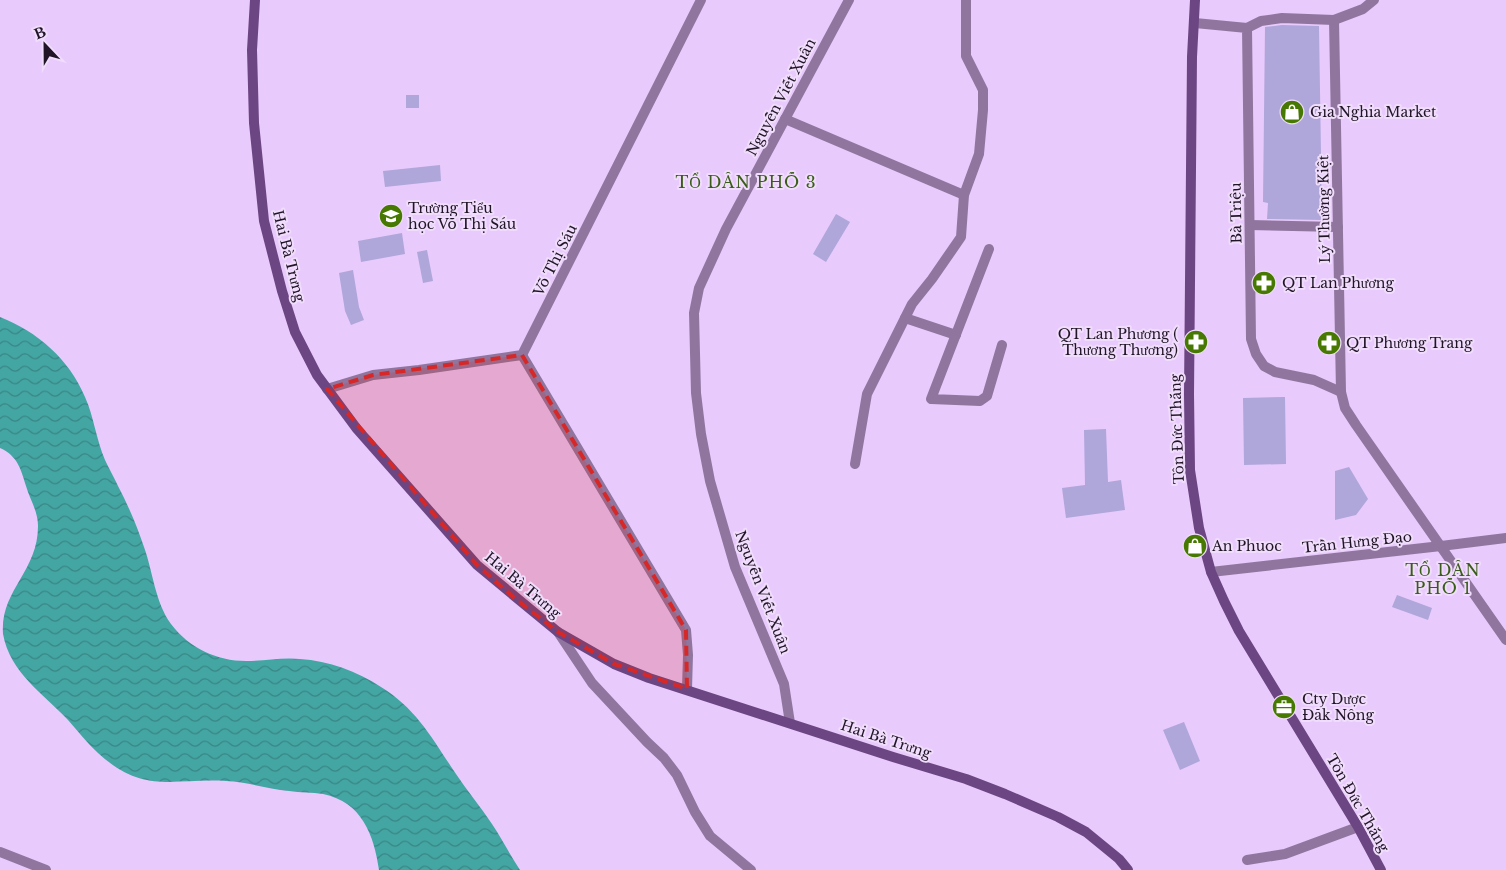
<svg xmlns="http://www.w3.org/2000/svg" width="1506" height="870" font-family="'Libre Baskerville',serif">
  <defs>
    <pattern id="water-waves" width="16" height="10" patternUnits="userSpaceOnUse" patternTransform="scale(1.25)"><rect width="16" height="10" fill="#44a6a3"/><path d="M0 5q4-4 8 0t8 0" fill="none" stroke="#388685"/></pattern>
  </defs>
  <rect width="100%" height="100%" fill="#e9cafc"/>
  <path fill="url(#water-waves)" d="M0,317c38,15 69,42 85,80 9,20 11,42 20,63 4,9 9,17 13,26 10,19 19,40 26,61 9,25 11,55 27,77 18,24 46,37 75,37 18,0 36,-4 54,-2 29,2 57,12 81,28 36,22 52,53 75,87 11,17 25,33 36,50 10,15 18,31 28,46h-141c-5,-35 -17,-68 -56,-76 -11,-2 -23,-1 -34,-3 -21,-2 -42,-9 -63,-10 -54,-3 -82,14 -128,-28 -11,-10 -20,-22 -30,-33 -25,-27 -58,-47 -65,-86 -3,-44 35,-62 35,-108 0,-15 -8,-26 -12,-40 -5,-16 -8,-30 -26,-38z"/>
  <g fill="#afa6da">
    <polygon points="1282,25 1319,26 1322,220 1267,219 1268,203 1263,202 1265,27"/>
    <rect x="406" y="95" width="13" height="13"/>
    <polygon points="440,165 441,181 385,187 383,171"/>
    <polygon points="836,214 850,222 826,262 813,254"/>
    <polygon points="402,233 405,254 361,262 358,241"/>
    <polygon points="427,250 433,281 423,283 417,252"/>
    <polygon points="353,270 359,307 364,320 351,325 345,311 339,273"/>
    <polygon points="1285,397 1286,464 1244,465 1243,398"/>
    <polygon points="1106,429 1108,482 1121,480 1125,510 1066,518 1062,488 1085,485 1084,430"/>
    <polygon points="1349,467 1368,499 1356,515 1335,520 1335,471"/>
    <polygon points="1397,595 1432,608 1428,620 1392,607"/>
    <polygon points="1184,722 1200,761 1180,770 1163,730"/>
  </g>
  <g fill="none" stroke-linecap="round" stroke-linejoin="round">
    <g stroke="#90769f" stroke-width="10">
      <polyline points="1334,20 1341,392 1345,408 1356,425 1506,640"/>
      <polyline points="1195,23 1247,28 1251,339 1256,354 1264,366 1275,372 1314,380 1341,392"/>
      <polyline points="1247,28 1261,21 1282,18 1334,20 1363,9 1374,0"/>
      <polyline points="785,119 964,195"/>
      <polyline points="1250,225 1338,227"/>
      <polyline points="989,249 931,399 980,401 987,396 1002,345"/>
      <polyline points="905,318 956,335"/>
      <polyline points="522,355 686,630 688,655 687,689"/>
      <polyline points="327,389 373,375 419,370 522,355 701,0"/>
      <polyline points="855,464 867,394 912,304 932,279 961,237 964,195 979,154 983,110 983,90 966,56 966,0"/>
      <polyline points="1211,572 1441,546 1506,538"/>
      <polyline points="558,632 592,683 647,742 664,758 677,775 695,812 710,836 751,870"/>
      <polyline points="790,723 784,684 735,567 710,481 701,434 696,393 694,313 699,288 726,229 849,0"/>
      <polyline points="0,852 46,870"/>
      <polyline points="1247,860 1285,854 1358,827"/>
    </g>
    <g stroke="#6c4682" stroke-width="10">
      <polyline points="255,0 252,50 254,123 264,221 282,291 295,332 317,375 357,429 477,565 558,632 614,664 649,678 893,757 966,779 1005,794 1058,817 1086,832 1119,859 1128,870"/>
      <polyline points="1195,0 1192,57 1189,394 1190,470 1199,528 1211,572 1224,601 1239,631 1358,827 1381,870"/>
    </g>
  </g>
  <path fill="#d62828" fill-opacity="0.2" stroke="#d62828" stroke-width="4" stroke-dasharray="10 6" stroke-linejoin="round" d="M522,355l164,275 1,59 -73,-25 -56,-32 -45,-35 -36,-32 -150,-176 46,-14z"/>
  <defs>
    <g id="shop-disc" transform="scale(1.25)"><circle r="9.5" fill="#467802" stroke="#f0ddfb"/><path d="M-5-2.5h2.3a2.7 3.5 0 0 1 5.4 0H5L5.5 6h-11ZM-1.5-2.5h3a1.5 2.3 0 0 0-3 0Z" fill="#fff"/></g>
    <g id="school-disc" transform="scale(1.25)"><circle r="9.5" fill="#467802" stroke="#f0ddfb"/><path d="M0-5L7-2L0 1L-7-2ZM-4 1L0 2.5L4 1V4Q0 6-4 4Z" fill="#fff"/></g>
    <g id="pharmacy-disc" transform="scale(1.25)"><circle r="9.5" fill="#467802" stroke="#f0ddfb"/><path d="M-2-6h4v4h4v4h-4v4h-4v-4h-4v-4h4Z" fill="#fff"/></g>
    <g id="office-disc" transform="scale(1.25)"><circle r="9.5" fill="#467802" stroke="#f0ddfb"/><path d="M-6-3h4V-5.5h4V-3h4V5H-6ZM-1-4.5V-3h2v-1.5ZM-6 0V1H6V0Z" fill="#fff"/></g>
  </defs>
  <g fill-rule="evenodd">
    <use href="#shop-disc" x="1292" y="112"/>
    <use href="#school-disc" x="391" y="216"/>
    <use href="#pharmacy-disc" x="1264" y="283"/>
    <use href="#pharmacy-disc" x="1196" y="342"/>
    <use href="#pharmacy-disc" x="1329" y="343"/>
    <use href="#shop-disc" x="1195" y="546"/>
    <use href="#office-disc" x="1284" y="707"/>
  </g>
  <g text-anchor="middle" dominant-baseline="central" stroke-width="4" stroke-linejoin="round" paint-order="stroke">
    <g font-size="14" fill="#201426" stroke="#f0ddfb">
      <text transform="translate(781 97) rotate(-62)">Nguyễn Viết Xuân</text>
      <text transform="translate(1324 209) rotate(-91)">Lý Thường Kiệt</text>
      <text transform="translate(1236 213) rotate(-91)">Bà Triệu</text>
      <text transform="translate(289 256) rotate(76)">Hai Bà Trưng</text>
      <text transform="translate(555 260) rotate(-63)">Võ Thị Sáu</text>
      <text transform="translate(1177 429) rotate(-92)">Tôn Đức Thắng</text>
      <text transform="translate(1357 542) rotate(-6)">Trần Hưng Đạo</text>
      <text transform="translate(523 585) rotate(40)">Hai Bà Trưng</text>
      <text transform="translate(763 592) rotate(69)">Nguyễn Viết Xuân</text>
      <text transform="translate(886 739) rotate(18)">Hai Bà Trưng</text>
      <text transform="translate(1358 803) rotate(60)">Tôn Đức Thắng</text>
    </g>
    <g font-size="14" fill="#201426" stroke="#f0ddfb" text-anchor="start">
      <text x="1310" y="112">Gia Nghia Market</text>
      <text x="408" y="208">Trường Tiểu<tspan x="408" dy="16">học Võ Thị Sáu</tspan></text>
      <text x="1282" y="283">QT Lan Phương</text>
      <text x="1178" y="334" text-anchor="end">QT Lan Phương (<tspan x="1178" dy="16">Thương Thương)</tspan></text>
      <text x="1346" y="343">QT Phương Trang</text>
      <text x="1212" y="546">An Phuoc</text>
      <text x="1302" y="699">Cty Dược<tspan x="1302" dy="16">Đăk Nông</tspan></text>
    </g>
    <g font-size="16" letter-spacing="1" fill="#3a5b1a" stroke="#f0ddfb">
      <text x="746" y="182">TỔ DÂN PHỐ 3</text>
      <text x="1443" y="570">TỔ DÂN<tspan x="1443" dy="18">PHỐ 1</tspan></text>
    </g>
  </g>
  <g transform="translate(45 45) rotate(338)" stroke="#f0ddfb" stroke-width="4" paint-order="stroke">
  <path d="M0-4L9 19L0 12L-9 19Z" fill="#201426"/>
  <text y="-8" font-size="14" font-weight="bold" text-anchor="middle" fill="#201426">B</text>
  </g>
</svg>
